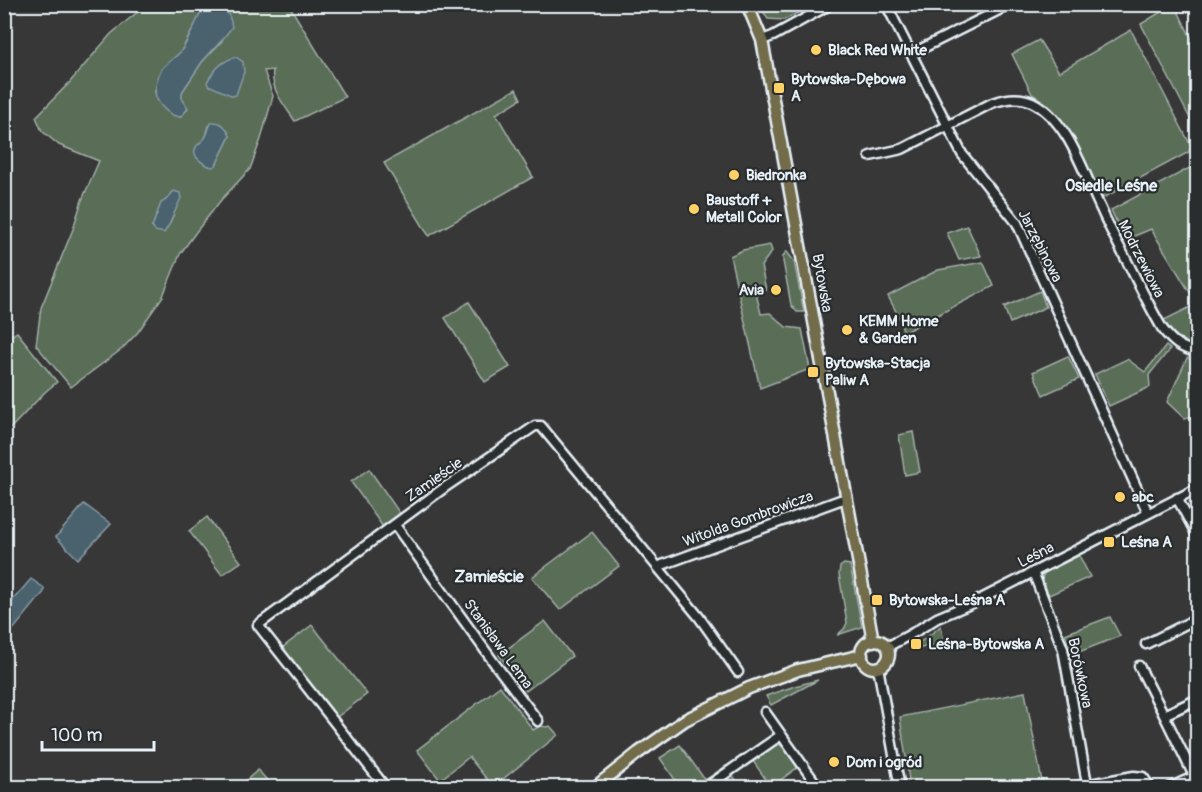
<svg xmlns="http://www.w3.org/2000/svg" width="1202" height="792" font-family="Pangolin,sans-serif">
  <rect width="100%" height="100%" fill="#383738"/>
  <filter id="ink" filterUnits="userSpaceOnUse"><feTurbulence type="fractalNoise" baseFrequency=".0167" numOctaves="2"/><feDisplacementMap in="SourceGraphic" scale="12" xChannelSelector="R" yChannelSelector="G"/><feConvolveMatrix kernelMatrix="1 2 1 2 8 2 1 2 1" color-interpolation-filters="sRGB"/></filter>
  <g filter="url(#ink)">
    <g fill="#5a6d57" stroke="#a1afa8" stroke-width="1.5" fill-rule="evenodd">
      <polygon points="1174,4 1175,5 1197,50 1197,132 1141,24"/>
      <path d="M146,5h60l-26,48 -20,19 -5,19 1,6 24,20 6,-6 -4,-13v-6l20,-30 20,-21 1,-33 -7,-3h73l56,92 -50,24c-10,-15 -25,-31 -22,-51l-9,1 9,25 -12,43 -11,30 -29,31 -25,32 -16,22 -17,42 -25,36 -16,17 -51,38 -35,-42 5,-37 32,-79 9,-29 17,-39 -40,-16 -17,-14 -6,-14 34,-35 41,-48zM209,126l21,10 -14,29 -14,-4 -5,-3 4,-16 4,-2zM171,193l9,5 -11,27 -17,2 7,-16z"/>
      <polygon points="759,5 813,5 784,20 768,19"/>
      <polygon points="1131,30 1191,146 1189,152 1103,198 1089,175 1083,157 1071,136 1052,109 1046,103 1032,94 1012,54 1039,40 1059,72"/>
      <polygon points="516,89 521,99 496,114 533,177 429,236 384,163"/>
      <path d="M1197,164l1,154 -9,26c-12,-6 -19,-12 -27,-23l35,-17 -46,-75 -26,11 -14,-30z"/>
      <polygon points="967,226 981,256 959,260 947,233"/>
      <polygon points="770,245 772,251 761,266 766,290 756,293 761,314 770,313 786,327 802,329 810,369 760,388 730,256 743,250"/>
      <polygon points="786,252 787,252 794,261 804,312 797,312 791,305 783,261 783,256"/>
      <polygon points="983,262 994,286 895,337 894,335 903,330 901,324 902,323 888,296 938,270"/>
      <polygon points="1040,291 1046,307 1010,323 1004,307"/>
      <polygon points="469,302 510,367 485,382 445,318"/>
      <polygon points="17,332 57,382 45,392 5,434 5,340"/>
      <polygon points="1166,346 1170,349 1149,375 1150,387 1109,406 1095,374 1127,359 1145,372"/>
      <polygon points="1068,356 1079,379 1043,395 1033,372"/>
      <polygon points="1187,358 1197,359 1198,413 1185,419 1167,402"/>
      <polygon points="913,432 920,472 905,475 899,435"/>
      <polygon points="369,469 401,515 383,527 351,482"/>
      <polygon points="207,517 241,562 222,575 189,531"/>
      <polygon points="592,532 619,566 560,610 532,577"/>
      <polygon points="1079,555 1090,577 1049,595 1042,579 1044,573"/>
      <polygon points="844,564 850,565 862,627 837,635 844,629 847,623 839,574 840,567"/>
      <polygon points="1110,617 1120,636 1071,655 1065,634"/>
      <polygon points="545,621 572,656 526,691 499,655"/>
      <polygon points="312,625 367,694 337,717 282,648"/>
      <polygon points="941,626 944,643 912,650 911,648 926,638"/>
      <polygon points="818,680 771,705 766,696 795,686"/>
      <polygon points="500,686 533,730 540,726 547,727 550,726 558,735 493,787 469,757 440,780 417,750"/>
      <polygon points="1025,692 1043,787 910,787 900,717"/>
      <polygon points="776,744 784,746 798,767 771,787 753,761"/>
      <polygon points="680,745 705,780 726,766 741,787 680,787 660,758"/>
      <polygon points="258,770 273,787 238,787"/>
    </g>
    <g fill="#48626d" stroke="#889ba5" stroke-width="1.5">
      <path d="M206,4c17,0 23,5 26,23l-10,13 -20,22 -20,30v6l6,10 -2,3 -6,6c-10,-1 -20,-10 -24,-20 -2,-6 2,-22 5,-27 5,-8 15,-12 21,-20 9,-14 14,-31 24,-46z"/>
      <path d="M236,57l7,5 1,10 -8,23 -3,1 -25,-11 -1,-3c6,-11 16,-22 29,-25z"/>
      <path d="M212,122c9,-1 15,6 18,14l-14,29 -3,2c-7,-1 -23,-10 -17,-20 2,-4 8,-6 10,-11 3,-5 2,-9 6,-14z"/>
      <polygon points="174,191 180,193 181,198 169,225 164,233 155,231 152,227 161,203 166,200"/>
      <polygon points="84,504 111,524 78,559 56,537"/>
      <polygon points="31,579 44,588 44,592 8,636 5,633 5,609"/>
    </g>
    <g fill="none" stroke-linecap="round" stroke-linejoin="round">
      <g stroke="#e8f1f8" stroke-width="13">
        <g id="minor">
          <polyline points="886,4 962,154 1017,223 1148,513"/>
          <polyline points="762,40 773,36 831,4"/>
          <polyline points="911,54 1011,4"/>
          <path d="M870,156l32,-7 90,-46c14,-5 27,-7 40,-1 37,18 52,73 69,107 10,23 22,44 33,66 9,18 18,36 28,53 10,14 19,21 36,24"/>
          <polyline points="1177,498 1198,537"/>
          <polyline points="395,525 495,664 538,721"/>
          <polyline points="659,567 662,565 840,500 847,499"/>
          <polyline points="1033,572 1063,649 1087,784"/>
          <polyline points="1146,644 1198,618"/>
          <polyline points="887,647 913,633 937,618 975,602 1198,488"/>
          <polyline points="1139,666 1164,715"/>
          <polyline points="878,667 900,788"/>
          <polyline points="765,712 819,788"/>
          <polyline points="1194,776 1164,715 1198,699"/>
          <polyline points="386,788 258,625 444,488 535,426 541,426 699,617 738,672"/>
          <polyline points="705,788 781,735"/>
          <polyline points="1068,788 1134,776 1143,777 1151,788"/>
          <polyline points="1169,788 1198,775"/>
        </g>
      </g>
      <g stroke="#e8f1f8" stroke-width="15">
        <g id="major">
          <polyline points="747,4 762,40 873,641"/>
          <circle cx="875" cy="654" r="14"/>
          <polyline points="594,788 638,753 685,720 749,688 798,670 862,655"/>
        </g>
      </g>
      <use href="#minor" stroke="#2a2d2e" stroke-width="8"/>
      <use href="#major" stroke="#726c4b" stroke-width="10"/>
    </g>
  </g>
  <g fill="#ffd166" stroke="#2a2d2e" stroke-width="2">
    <circle cx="816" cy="50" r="6"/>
    <rect x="773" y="82" width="12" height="12" rx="3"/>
    <circle cx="734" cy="175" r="6"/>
    <circle cx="694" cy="209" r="6"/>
    <circle cx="776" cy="290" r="6"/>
    <circle cx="847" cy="330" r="6"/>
    <rect x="807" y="366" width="12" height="12" rx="3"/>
    <circle cx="1120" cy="497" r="6"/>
    <rect x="1103" y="536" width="12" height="12" rx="3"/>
    <rect x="871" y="594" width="12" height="12" rx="3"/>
    <rect x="910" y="638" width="12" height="12" rx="3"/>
    <circle cx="834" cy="762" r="6"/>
  </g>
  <g text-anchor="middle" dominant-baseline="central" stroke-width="4.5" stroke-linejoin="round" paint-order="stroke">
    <g font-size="15" font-weight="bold" fill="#e8f1f8" stroke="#2a2d2e" text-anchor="start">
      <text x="828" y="50">Black Red White</text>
      <text x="791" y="79">Bytowska-Dębowa<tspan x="791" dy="17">A</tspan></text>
      <text x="746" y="175">Biedronka</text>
      <text x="706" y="200">Baustoff +<tspan x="706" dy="17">Metall Color</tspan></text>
      <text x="764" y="290" text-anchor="end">Avia</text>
      <text x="859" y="321">KEMM Home<tspan x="859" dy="17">&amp; Garden</tspan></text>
      <text x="825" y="363">Bytowska-Stacja<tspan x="825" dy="17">Paliw A</tspan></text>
      <text x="1132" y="497">abc</text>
      <text x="1121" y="542">Leśna A</text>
      <text x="889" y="600">Bytowska-Leśna A</text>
      <text x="928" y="644">Leśna-Bytowska A</text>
      <text x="846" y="762">Dom i ogród</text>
    </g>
    <g font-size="15" fill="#e8f1f8" stroke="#2a2d2e">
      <text transform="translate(1040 246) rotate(63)">Jarzębinowa</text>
      <text transform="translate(1141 259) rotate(63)">Modrzewiowa</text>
      <text transform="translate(822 283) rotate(80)">Bytowska</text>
      <text transform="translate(434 480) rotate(-35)">Zamieście</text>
      <text transform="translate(748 519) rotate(-20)">Witolda Gombrowicza</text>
      <text transform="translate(1036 555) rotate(-27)">Leśna</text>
      <text transform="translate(498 644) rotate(54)">Stanisława Lema</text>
      <text transform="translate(1080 673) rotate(78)">Borówkowa</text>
    </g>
    <g font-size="16" font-weight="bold" fill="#e8f1f8" stroke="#2a2d2e">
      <text x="1111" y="186">Osiedle Leśne</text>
      <text x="489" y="577">Zamieście</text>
    </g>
  </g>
  <rect width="1202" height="792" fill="none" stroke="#2a2d2e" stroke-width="24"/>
  <rect x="12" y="12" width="1178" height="768" fill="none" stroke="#e8f1f8" stroke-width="2" filter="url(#ink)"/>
  <path d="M42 741v9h112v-9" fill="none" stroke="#e8f1f8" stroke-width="3"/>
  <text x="51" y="741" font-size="18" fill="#e8f1f8" stroke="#2a2d2e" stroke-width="4.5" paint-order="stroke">100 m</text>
</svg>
